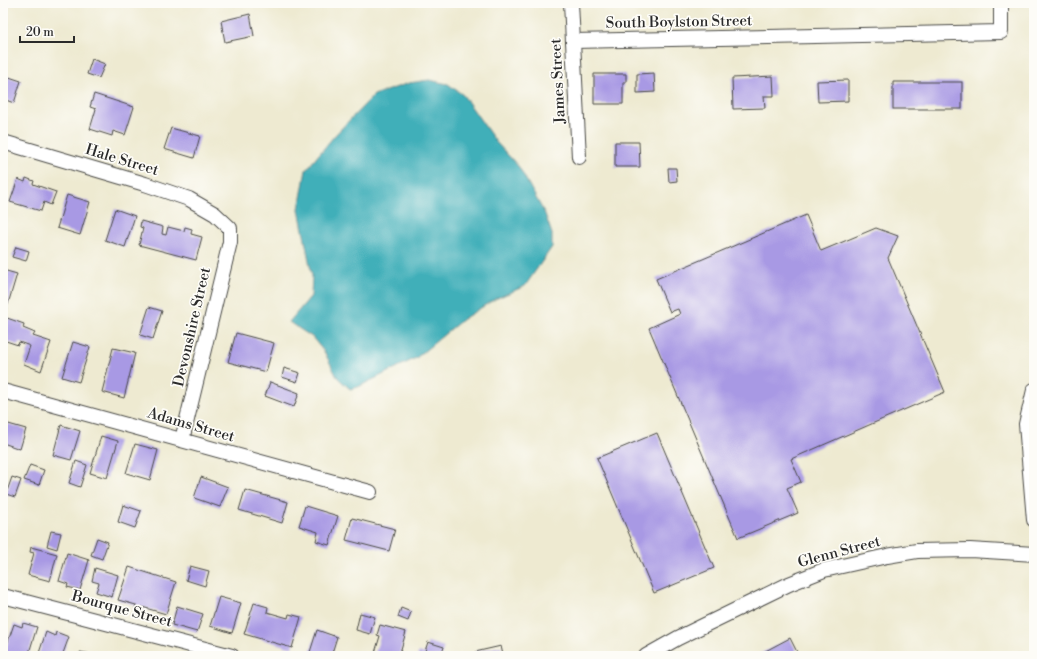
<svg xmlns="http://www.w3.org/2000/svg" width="1037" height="659" font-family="'Libre Bodoni',serif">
  <rect width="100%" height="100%" fill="#fdfcf7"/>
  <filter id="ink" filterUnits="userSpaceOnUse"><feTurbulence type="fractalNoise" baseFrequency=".025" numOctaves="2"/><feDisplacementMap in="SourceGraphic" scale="8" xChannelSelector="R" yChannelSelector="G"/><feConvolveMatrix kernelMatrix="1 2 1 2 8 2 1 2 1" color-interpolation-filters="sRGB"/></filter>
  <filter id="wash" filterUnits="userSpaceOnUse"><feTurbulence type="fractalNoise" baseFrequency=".012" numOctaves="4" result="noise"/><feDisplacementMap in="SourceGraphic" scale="16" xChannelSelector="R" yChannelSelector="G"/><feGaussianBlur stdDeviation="0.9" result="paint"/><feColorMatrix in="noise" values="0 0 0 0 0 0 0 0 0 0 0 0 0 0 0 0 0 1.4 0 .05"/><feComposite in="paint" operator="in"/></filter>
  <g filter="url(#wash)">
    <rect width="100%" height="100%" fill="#eeead1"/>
    <polygon fill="#3fafb9" stroke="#356d72" points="429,80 448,84 463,95 496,142 519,167 545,214 552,234 552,247 525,286 495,299 463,319 416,358 358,387 350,389 337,377 325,353 312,337 289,322 311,296 312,276 299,209 306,170 335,135 374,95 409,83"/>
    <g id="blocks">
      <g fill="#a899e4">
        <rect x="757" y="3" width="13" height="3"/>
        <polygon points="250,14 254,36 225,42 221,21"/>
        <polygon points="92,59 105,64 99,78 87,74"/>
        <polygon points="654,73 655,92 637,93 637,74"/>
        <polygon points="594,74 626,74 626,82 623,82 623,104 594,104"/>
        <polygon points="3,75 21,81 14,103 3,99"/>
        <polygon points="773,76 774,96 764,96 765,108 733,109 732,78"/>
        <polygon points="848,80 848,101 818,102 817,81"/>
        <rect x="893" y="82" width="69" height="27"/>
        <polygon points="94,94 134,107 125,135 113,131 112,136 90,129 96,109 90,107"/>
        <polygon points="171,128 200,136 194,158 164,149"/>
        <polygon points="615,142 639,142 640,167 615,167"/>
        <polygon points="668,168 676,168 677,181 669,182"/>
        <polygon points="26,178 34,181 33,184 56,192 51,205 44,202 41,211 10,202 18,179 25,182"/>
        <polygon points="67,195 90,202 80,235 57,228"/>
        <polygon points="115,209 135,216 125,247 105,240"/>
        <polygon points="806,215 821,251 876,228 898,236 888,258 945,392 791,459 801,482 787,488 798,513 738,538 649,328 680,314 678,309 670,312 656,279"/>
        <polygon points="141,221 163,227 162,234 166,235 168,227 184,231 185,227 192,229 191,234 202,237 196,260 139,245 143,228 140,227"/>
        <polygon points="16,247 29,251 26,261 12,257"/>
        <polygon points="3,270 17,274 5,314 3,314"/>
        <polygon points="149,307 162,311 153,339 140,335"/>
        <polygon points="7,318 24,324 23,328 35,333 33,336 51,342 41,371 24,364 30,346 19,342 18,345 3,340 3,329"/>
        <polygon points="236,333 274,343 266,372 228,362"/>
        <polygon points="73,342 90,347 79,382 62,377"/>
        <polygon points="113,348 135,353 124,398 102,392"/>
        <polygon points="284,368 300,373 297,382 282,377"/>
        <polygon points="270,382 299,393 294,407 265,396"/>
        <polygon points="5,423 26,429 20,449 3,443 3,430"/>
        <polygon points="61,425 80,431 71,460 53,455"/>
        <polygon points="657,433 714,568 654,593 597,458"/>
        <polygon points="101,436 118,441 107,478 90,473"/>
        <polygon points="135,444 158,450 150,480 126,473"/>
        <polygon points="76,461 87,465 80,487 69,483"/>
        <polygon points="30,465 44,470 39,485 24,480"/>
        <polygon points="12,477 21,480 15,497 6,494"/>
        <polygon points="201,477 228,487 220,507 194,498"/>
        <polygon points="245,490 288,502 282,523 239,510"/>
        <polygon points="123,505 141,511 135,528 118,522"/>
        <polygon points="305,506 338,516 329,545 316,541 318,532 299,526"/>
        <polygon points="352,518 395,529 389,551 346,540"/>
        <polygon points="51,531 61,533 57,549 47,546"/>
        <polygon points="97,538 108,542 102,559 91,555"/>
        <polygon points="31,547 57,554 50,581 28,575 34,553 30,552"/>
        <polygon points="67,553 89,560 80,590 67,587 68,584 59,581"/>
        <polygon points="190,566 209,571 205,586 186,580"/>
        <polygon points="129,567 176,582 166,614 142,607 141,611 135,609 136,605 118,600"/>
        <polygon points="95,568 118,575 112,597 96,592 99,583 92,581"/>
        <polygon points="219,597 241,603 232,633 210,626"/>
        <polygon points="254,603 268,607 267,612 288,618 289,614 301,617 292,648 244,634"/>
        <polygon points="177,606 203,614 197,632 172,625"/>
        <polygon points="401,608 411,612 408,621 398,617"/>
        <polygon points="360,613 375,617 370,634 356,630"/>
        <polygon points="23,623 37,627 28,656 3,656 14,624 22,627"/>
        <polygon points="380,625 406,632 399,656 374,656 380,636 377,635"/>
        <polygon points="317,630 337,637 331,656 321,656 310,652"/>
        <polygon points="46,632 55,636 56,632 69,637 62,656 38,656"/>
        <polygon points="790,638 799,656 756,656"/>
        <polygon points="428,642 444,647 441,656 417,656 419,652 424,654"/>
        <polygon points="501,646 503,655 476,656 475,652"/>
        <polygon points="80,652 98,655 98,656 80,656"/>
      </g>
    </g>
  </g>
  <g filter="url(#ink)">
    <use href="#blocks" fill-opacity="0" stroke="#484844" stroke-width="1"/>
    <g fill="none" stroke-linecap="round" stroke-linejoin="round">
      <g stroke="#484844" stroke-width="16">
        <g id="minor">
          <polyline points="571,3 579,157"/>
          <polyline points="573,41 1001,32 1001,3"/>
          <polyline points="3,142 145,184 189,199 215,214 230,228 230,242 182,440"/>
          <polyline points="1034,390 1026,424 1034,520"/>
          <polyline points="3,391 370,492"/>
          <polyline points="3,596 232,656"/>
          <polyline points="646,656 678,638 789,584 824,570 887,556 917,551 970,550 1034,554"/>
        </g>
      </g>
      <use href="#minor" stroke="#fff" stroke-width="14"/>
    </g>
  </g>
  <g text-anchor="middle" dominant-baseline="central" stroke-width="3.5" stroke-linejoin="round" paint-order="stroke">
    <g font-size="15" fill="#2b2b2b" stroke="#fdfcf7">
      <text transform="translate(679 22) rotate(-1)">South Boylston Street</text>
      <text transform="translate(558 81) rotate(-93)">James Street</text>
      <text transform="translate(122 160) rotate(17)">Hale Street</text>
      <text transform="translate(192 327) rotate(-77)">Devonshire Street</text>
      <text transform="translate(191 425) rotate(16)">Adams Street</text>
      <text transform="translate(839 552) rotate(-15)">Glenn Street</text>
      <text transform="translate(122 609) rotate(15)">Bourque Street</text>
    </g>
  </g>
  <rect width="1037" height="659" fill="none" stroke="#fdfcf7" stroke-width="16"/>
  <path d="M20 36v6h54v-6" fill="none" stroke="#2b2b2b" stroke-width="2"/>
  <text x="26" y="36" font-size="12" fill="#2b2b2b" stroke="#fdfcf7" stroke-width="3" paint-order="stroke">20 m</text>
</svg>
